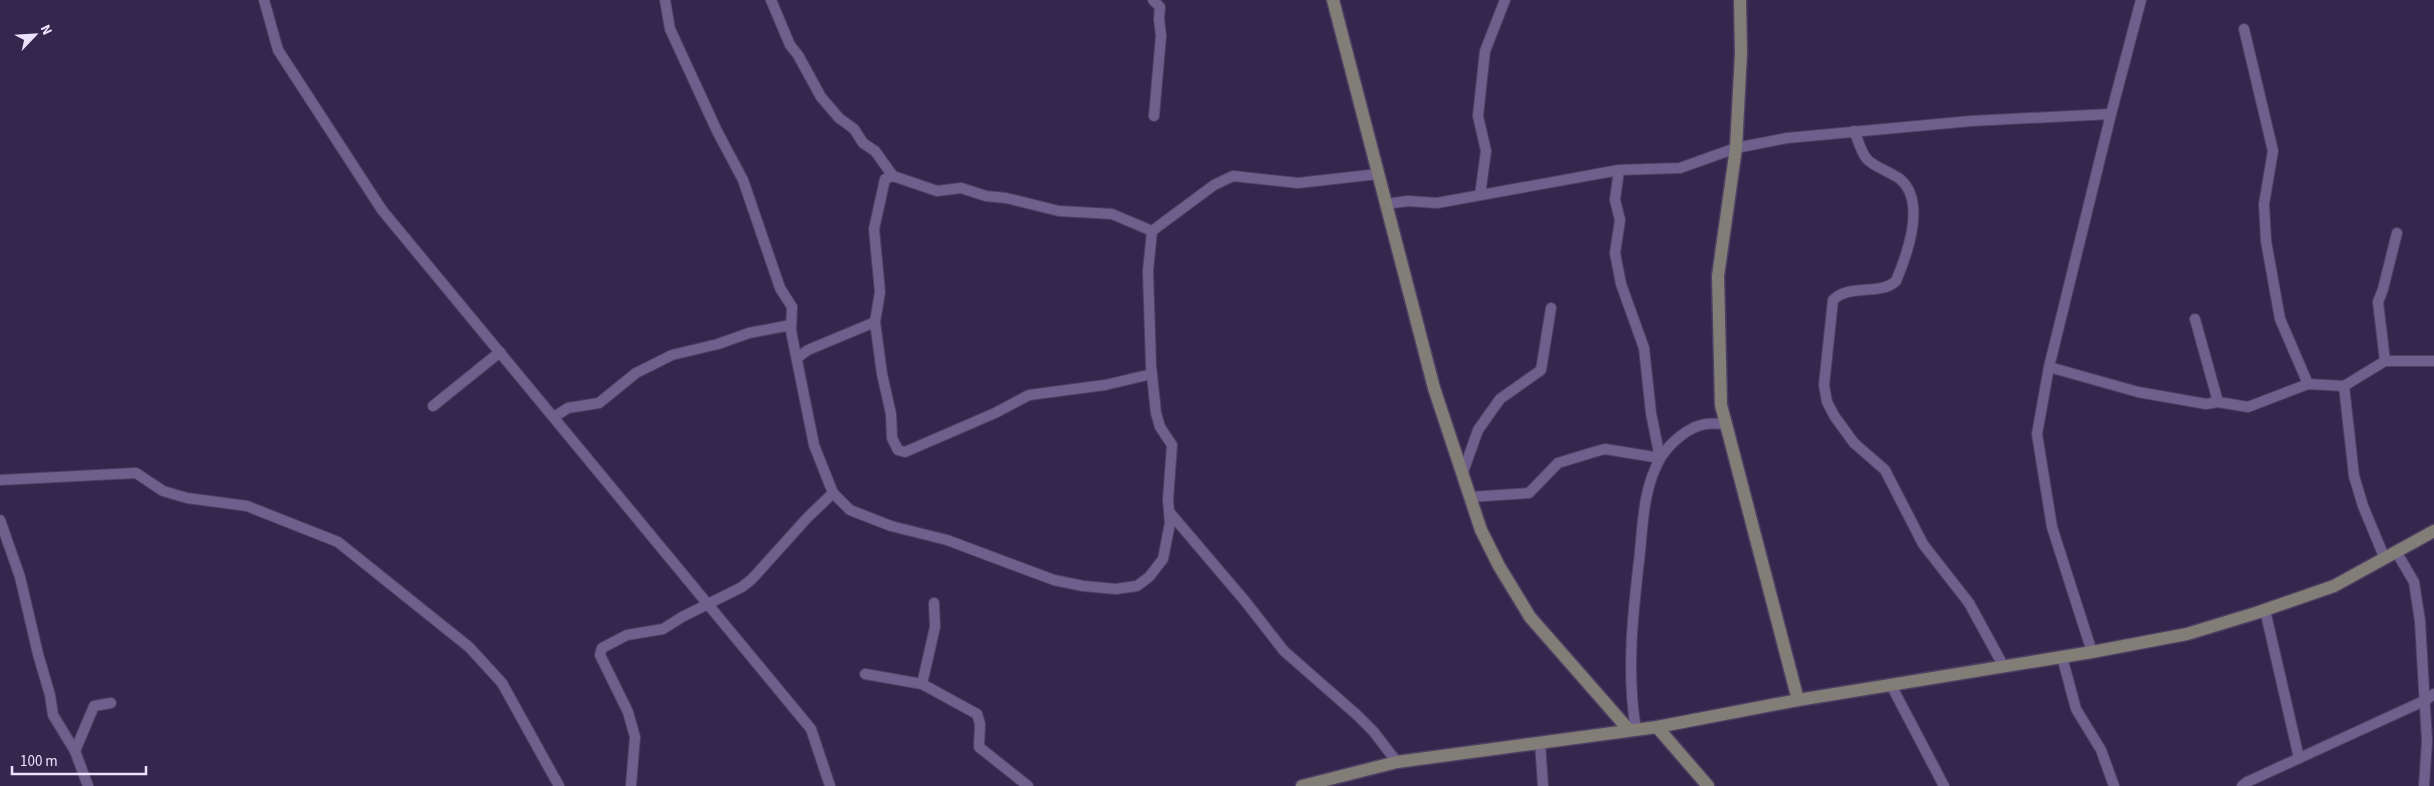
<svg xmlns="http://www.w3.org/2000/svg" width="2434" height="786" font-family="'Source Sans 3',sans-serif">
  <rect width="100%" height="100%" fill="#35264e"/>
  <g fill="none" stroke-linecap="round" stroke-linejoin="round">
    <g stroke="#4e4063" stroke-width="12">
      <g id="street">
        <polyline points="264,0 278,50 382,210 811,729 830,786"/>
        <polyline points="771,0 790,45 798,55 821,97 839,118 854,129 863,143 875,151 893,176 885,179 874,229 880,292 875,322 808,350 797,358"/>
        <polyline points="1153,0 1160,7 1159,19 1161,36 1154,116"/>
        <polyline points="2244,29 2273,151 2264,204 2266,241 2280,319 2308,384"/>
        <path d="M1854,131c4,8 7,22 13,28 4,6 25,14 33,20 27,23 7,76 -4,102 -16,15 -46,2 -63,19l-9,85 3,17 8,15 19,26 31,27 38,74 46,59 35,64"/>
        <polyline points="1480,195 1486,151 1478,116 1485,51 1505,0"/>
        <polyline points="1386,204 1408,201 1437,203 1619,170 1680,168 1736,148 1787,138 1971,121 2111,114"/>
        <polyline points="1152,231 1214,185 1233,176 1298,183 1378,174"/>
        <polyline points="2195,319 2218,402 2248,407 2308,384 2344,386"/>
        <polyline points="875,322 882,374 891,414 892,438 898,450 905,452 995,413 1029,395 1105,385 1152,374"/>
        <polyline points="2385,361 2378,302 2383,289 2397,233"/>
        <polyline points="2049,367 2138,392 2206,404 2218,402"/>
        <polyline points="433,406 500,352"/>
        <polyline points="554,417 568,408 599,403 636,373 672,355 718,344 749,333 791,325"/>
        <polyline points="1462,475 1478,430 1500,399 1541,370 1551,308"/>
        <polyline points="0,480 136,473 163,491 187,498 247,506 338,542 469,647 502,683 559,786"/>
        <polyline points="833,493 850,510 891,526 947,540 1054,580 1083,586 1116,589 1137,586 1149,577 1163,559 1170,523 1168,500 1172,445 1160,427 1156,413 1151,366 1148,271 1152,231 1112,214 1059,211 1006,198 986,196 961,188 937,191 893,176"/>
        <polyline points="1470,497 1529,493 1558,463 1594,452 1605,449 1660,458 1651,413 1644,348 1621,284 1615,253 1620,220 1615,200 1619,170"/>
        <polyline points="1171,514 1245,601 1284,651 1357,715 1373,731 1397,762"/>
        <polyline points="0,520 20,577 38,654 50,695 53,715 75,751 88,786"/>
        <polyline points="2397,553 2414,582 2420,621 2427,741 2424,786"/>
        <polyline points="2385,559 2363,506 2354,476 2344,386 2385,361 2434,361"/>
        <polyline points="2265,610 2299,758"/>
        <polyline points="2092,652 2052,527 2037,434 2049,367 2111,114 2141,0"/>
        <polyline points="2062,657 2076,709 2101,750 2114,786"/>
        <polyline points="865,674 922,684 935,627 934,603"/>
        <polyline points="922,684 977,714 980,724 979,747 1028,786"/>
        <polyline points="1891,685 1944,786"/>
        <path d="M1636,730c-10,-59 -3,-118 4,-178 3,-32 4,-66 21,-95 9,-14 28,-31 45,-33 6,-1 13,0 19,0"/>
        <polyline points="1540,742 1543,786"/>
        <polyline points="75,751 94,706 111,703"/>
        <polyline points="631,786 635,737 628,712 600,655 602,648 627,635 663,629 682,617 742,587 752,579 807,518 833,493 814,445 791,331 792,307 780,288 743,180 717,131 670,29 665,0"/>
        <polyline points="2242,786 2247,782 2426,700 2434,694"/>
      </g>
    </g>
    <g stroke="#4e4063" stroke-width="15">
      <g id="secondary">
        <polyline points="1333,0 1434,388 1481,530 1499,566 1530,617 1629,730"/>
        <polyline points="1740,0 1741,53 1736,148 1718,276 1721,405 1798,700"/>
        <polyline points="1657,727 1708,786"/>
        <polyline points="1302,786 1397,762 1657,727 1798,700 2092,652 2187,634 2256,613 2334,586 2434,531"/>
      </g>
    </g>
    <use href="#street" stroke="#6e5f8c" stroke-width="10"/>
    <use href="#secondary" stroke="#817e77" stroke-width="12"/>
  </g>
  <g transform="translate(35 35) rotate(65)" stroke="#35264e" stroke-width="4" paint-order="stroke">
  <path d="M0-4L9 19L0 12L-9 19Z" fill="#ebe3fd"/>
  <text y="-8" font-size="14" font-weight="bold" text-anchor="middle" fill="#ebe3fd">N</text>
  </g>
  <path d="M12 766v8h134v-8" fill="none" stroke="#ebe3fd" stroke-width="2.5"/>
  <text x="20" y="766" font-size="15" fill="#ebe3fd" stroke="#35264e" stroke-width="4" paint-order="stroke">100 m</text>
</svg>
